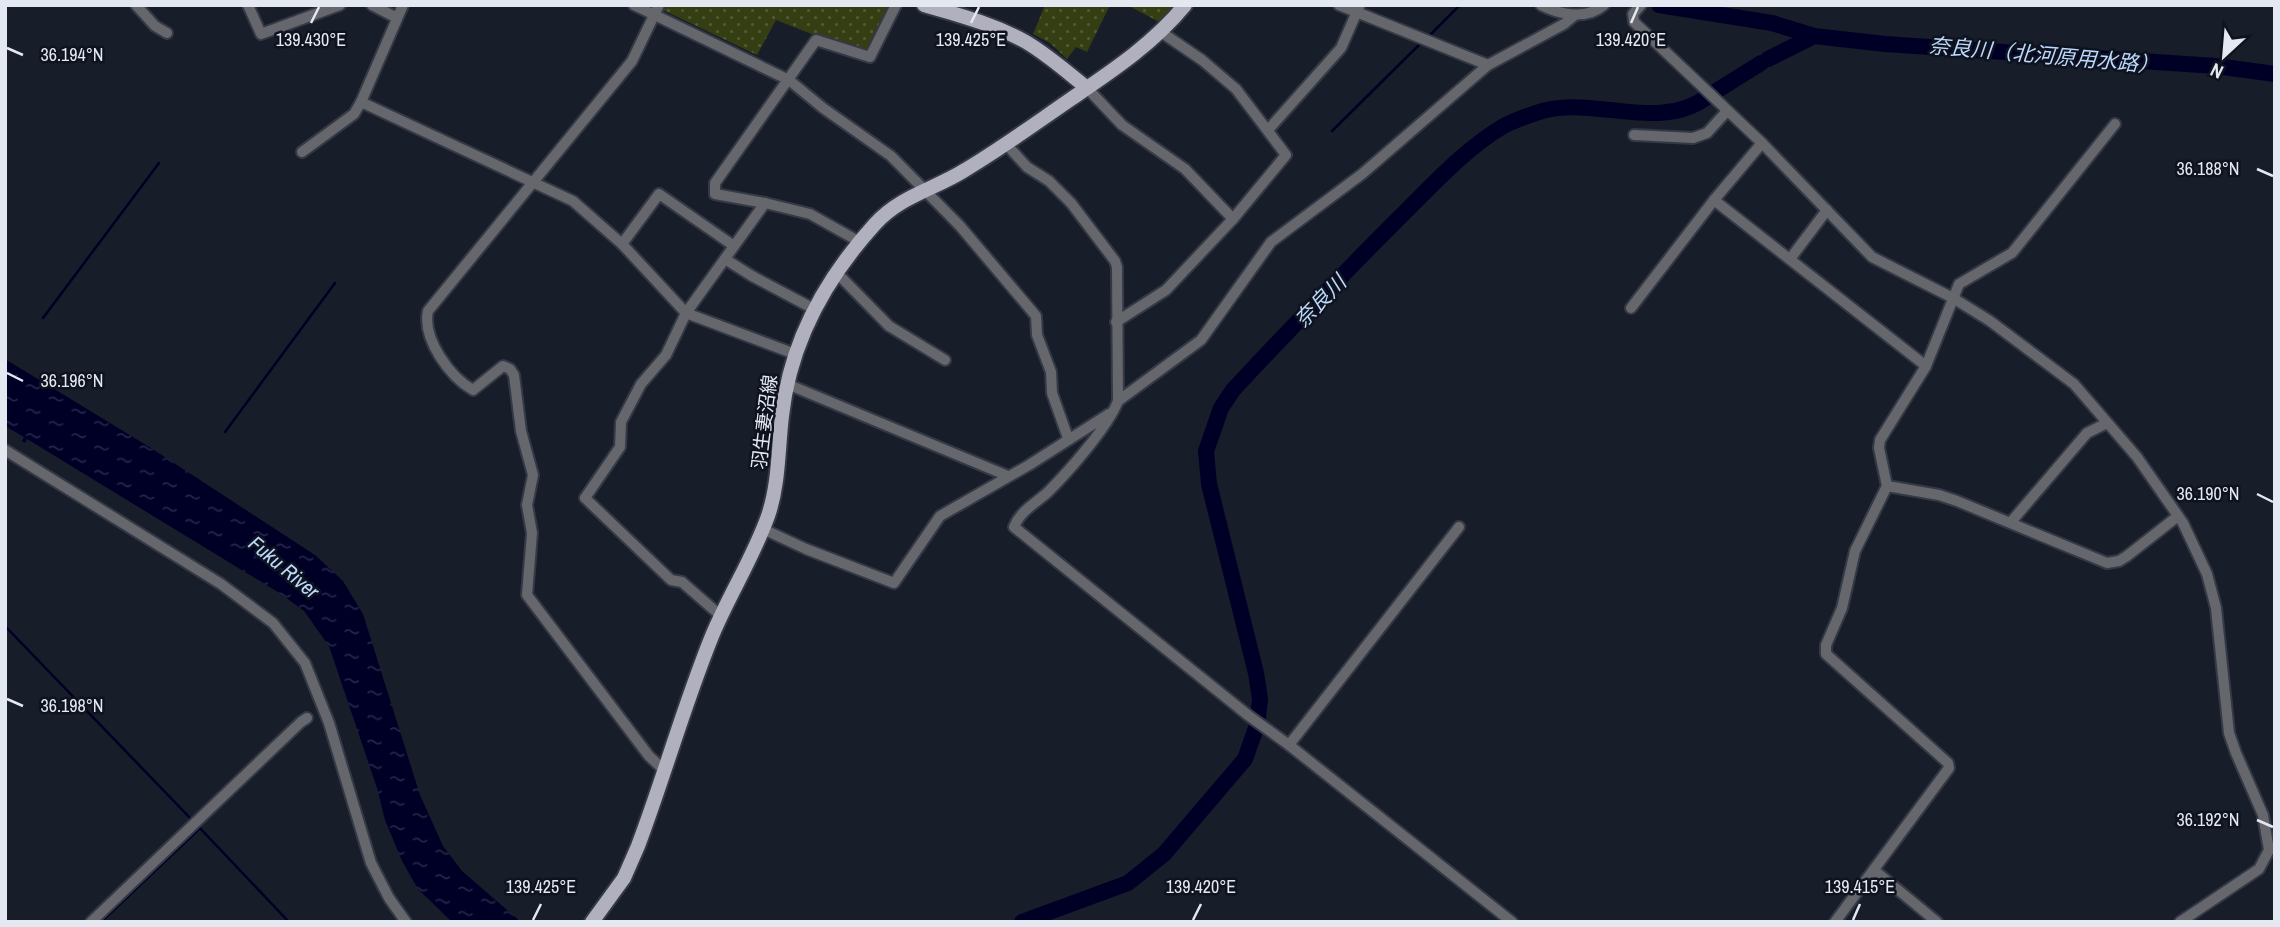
<svg xmlns="http://www.w3.org/2000/svg" width="2280" height="927" font-family="'Archivo Narrow','Noto Sans JP',sans-serif">
  <defs>
    <pattern id="grass-dots" width="8" height="8" patternUnits="userSpaceOnUse" patternTransform="scale(1.75)"><rect width="8" height="8" fill="#343e12"/><path d="M2 2h.1M6 6h.1" fill="none" stroke="#515a35" stroke-width="1.8" stroke-linecap="round"/></pattern>
    <pattern id="water-ripples" width="26" height="14" patternUnits="userSpaceOnUse" patternTransform="scale(1.75)"><rect width="26" height="14" fill="#000027"/><path d="M2 4q2-2 4 0t4 0M15 11q2-2 4 0t4 0" fill="none" stroke="#252547"/></pattern>
  </defs>
  <rect width="100%" height="100%" fill="#171d29"/>
  <g fill="url(#grass-dots)">
    <polygon points="665,5 886,5 897,9 878,54 870,57 776,20 757,55 663,10"/>
    <polygon points="1045,5 1110,5 1087,52 1076,47 1067,59 1050,43 1033,34"/>
    <polygon points="1127,5 1179,5 1163,24"/>
  </g>
  <polygon fill="url(#water-ripples)" points="5,359 151,448 315,555 343,581 363,614 420,795 443,846 462,871 521,922 452,922 418,889 402,861 385,820 377,788 329,646 304,611 281,594 27,439 25,443 22,441 24,437 5,426"/>
  <g fill="none" stroke-linecap="round" stroke-linejoin="round">
    <g stroke="#000027" stroke-width="2.5">
      <polyline points="1427,38 1460,5"/>
      <polyline points="1332,131 1422,42"/>
      <polyline points="43,318 159,163"/>
      <polyline points="225,432 335,283"/>
      <polyline points="5,626 193,821"/>
      <polyline points="197,825 289,922"/>
      <polyline points="101,922 200,828"/>
    </g>
    <g stroke="#000027" stroke-width="16">
      <polyline points="1659,5 1772,23 1814,36 1885,44 2216,66 2275,74"/>
      <polyline points="1768,59 1814,36"/>
      <polyline points="1713,93 1761,63"/>
      <path d="M1258,717l2,-18 -4,-26 -47,-189 -3,-33 15,-43 12,-18c53,-57 107,-113 162,-168 33,-32 67,-71 107,-95 10,-6 23,-10 34,-14 54,-20 121,21 171,-16"/>
      <polyline points="1022,922 1128,883 1164,854 1245,759 1256,728"/>
    </g>
    <g stroke="#343945" stroke-width="14">
      <g id="minor">
        <polyline points="136,5 155,26 167,33"/>
        <polyline points="248,5 261,34 340,5"/>
        <polyline points="372,5 397,18"/>
        <polyline points="403,5 361,102 573,201 622,244 686,313 795,354"/>
        <polyline points="634,5 789,80 823,108 891,156 960,226 1036,316 1037,335 1051,372 1052,393 1068,438"/>
        <path d="M659,5l-27,56 -204,250c-6,28 22,66 45,79l30,-24 7,3 4,6 7,56 12,44 -6,30 5,28 -5,62 122,161 16,15"/>
        <polyline points="1339,5 1488,65"/>
        <path d="M1541,5c19,10 46,15 63,0"/>
        <polyline points="1641,5 1633,14 1634,22 1762,143 1872,257 1953,298 1990,321 2074,384 2137,457 2183,523 2207,574 2216,608 2229,733 2236,753 2263,815 2269,850 2259,869 2180,922"/>
        <polyline points="1161,32 1202,60 1236,89 1286,155 1233,219"/>
        <polyline points="1087,88 1122,125 1185,169 1233,219 1166,290 1116,322"/>
        <polyline points="1268,130 1341,48 1359,7"/>
        <polyline points="1634,135 1693,138 1707,133 1727,111"/>
        <polyline points="1006,144 1027,167 1049,181 1071,203 1115,261 1117,267 1118,401 1201,340 1271,242 1362,174 1488,65 1564,24 1575,15"/>
        <polyline points="302,152 354,114 361,102"/>
        <polyline points="1714,200 1926,366"/>
        <polyline points="860,242 810,214 765,203 715,194 715,183 816,40 870,57 896,5"/>
        <polyline points="622,244 659,194 734,246"/>
        <polyline points="725,259 752,276 814,309"/>
        <polyline points="1790,259 1827,210"/>
        <polyline points="837,273 889,326 945,360"/>
        <polyline points="1631,308 1714,200 1762,143"/>
        <polyline points="787,384 1008,476"/>
        <path d="M1118,401c-10,26 -50,71 -70,91 -12,11 -28,19 -34,35l235,189 40,29 223,177"/>
        <polyline points="5,450 221,584 273,623 305,663 329,723 371,863 389,898 406,922"/>
        <polyline points="1887,486 1939,495 1957,501 2107,563 2119,561 2127,556 2178,516"/>
        <polyline points="2011,522 2087,433 2107,423"/>
        <polyline points="763,529 806,549 894,583 940,516 1029,465 1109,414"/>
        <polyline points="721,616 682,582 671,580 585,498 620,447 621,422 641,384 666,355 686,313 765,203"/>
        <polyline points="1289,745 1459,527"/>
        <polyline points="1874,870 1937,922"/>
        <polyline points="91,922 301,722 307,718"/>
        <polyline points="1835,922 1949,768 1948,763 1826,654 1826,645 1842,608 1855,551 1887,486 1879,448 1880,440 1926,366 1959,284 2012,253 2115,124"/>
      </g>
    </g>
    <g stroke="#343945" stroke-width="18">
      <g id="major">
        <path d="M924,5c34,10 70,19 102,37 22,13 41,30 61,46"/>
        <path d="M592,922l32,-44 14,-32c26,-69 46,-141 74,-210 17,-41 41,-78 56,-120 11,-32 10,-66 14,-100 8,-73 44,-138 93,-192 25,-28 60,-35 90,-54 37,-22 71,-47 106,-71 41,-28 82,-55 114,-94"/>
      </g>
    </g>
    <use href="#minor" stroke="#66666d" stroke-width="10"/>
    <use href="#major" stroke="#b1b0bf" stroke-width="14"/>
  </g>
  <path fill="none" stroke="#e4e8f1" stroke-width="2.5" d="M311,23l8,-16M971,23l8,-16M1631,23l7,-16M7,48l16,7M2257,169l16,7M7,373l16,8M2257,494l16,8M7,699l16,7M2257,820l16,7M533,920l8,-16M1193,920l8,-16M1853,920l7,-16"/>
  <g text-anchor="middle" dominant-baseline="central" stroke-width="5" stroke-linejoin="round" paint-order="stroke">
    <g font-size="19" fill="#e4e8f1" stroke="#0e131f">
      <text transform="translate(764 422) rotate(-83)">羽生妻沼線</text>
    </g>
    <g font-size="21" font-style="italic" fill="#bdd9fd" stroke="#0e131f">
      <text transform="translate(2044 55) rotate(5)">奈良川（北河原用水路）</text>
      <text transform="translate(1320 301) rotate(-46)">奈良川</text>
      <text transform="translate(284 567) rotate(40)">Fuku River</text>
    </g>
  </g>
  <g font-size="18" text-anchor="middle" fill="#e4e8f1" stroke="#0e131f" stroke-width="5" stroke-linejoin="round" paint-order="stroke">
    <text x="311" y="46">139.430°E</text>
    <text x="971" y="46">139.425°E</text>
    <text x="1631" y="46">139.420°E</text>
    <text x="72" y="61">36.194°N</text>
    <text x="2208" y="175">36.188°N</text>
    <text x="72" y="387">36.196°N</text>
    <text x="2208" y="500">36.190°N</text>
    <text x="72" y="712">36.198°N</text>
    <text x="2208" y="826">36.192°N</text>
    <text x="541" y="893">139.425°E</text>
    <text x="1201" y="893">139.420°E</text>
    <text x="1860" y="893">139.415°E</text>
  </g>
  <rect width="2280" height="927" fill="none" stroke="#e4e8f1" stroke-width="14"/>
  <g transform="translate(2224 56) rotate(206)" stroke="#0e131f" stroke-width="5" paint-order="stroke">
  <path d="M0-5L12 26L0 18L-12 26Z" fill="#e4e8f1"/>
  <text y="-10" font-size="19" font-weight="bold" text-anchor="middle" fill="#e4e8f1">N</text>
  </g>
</svg>
